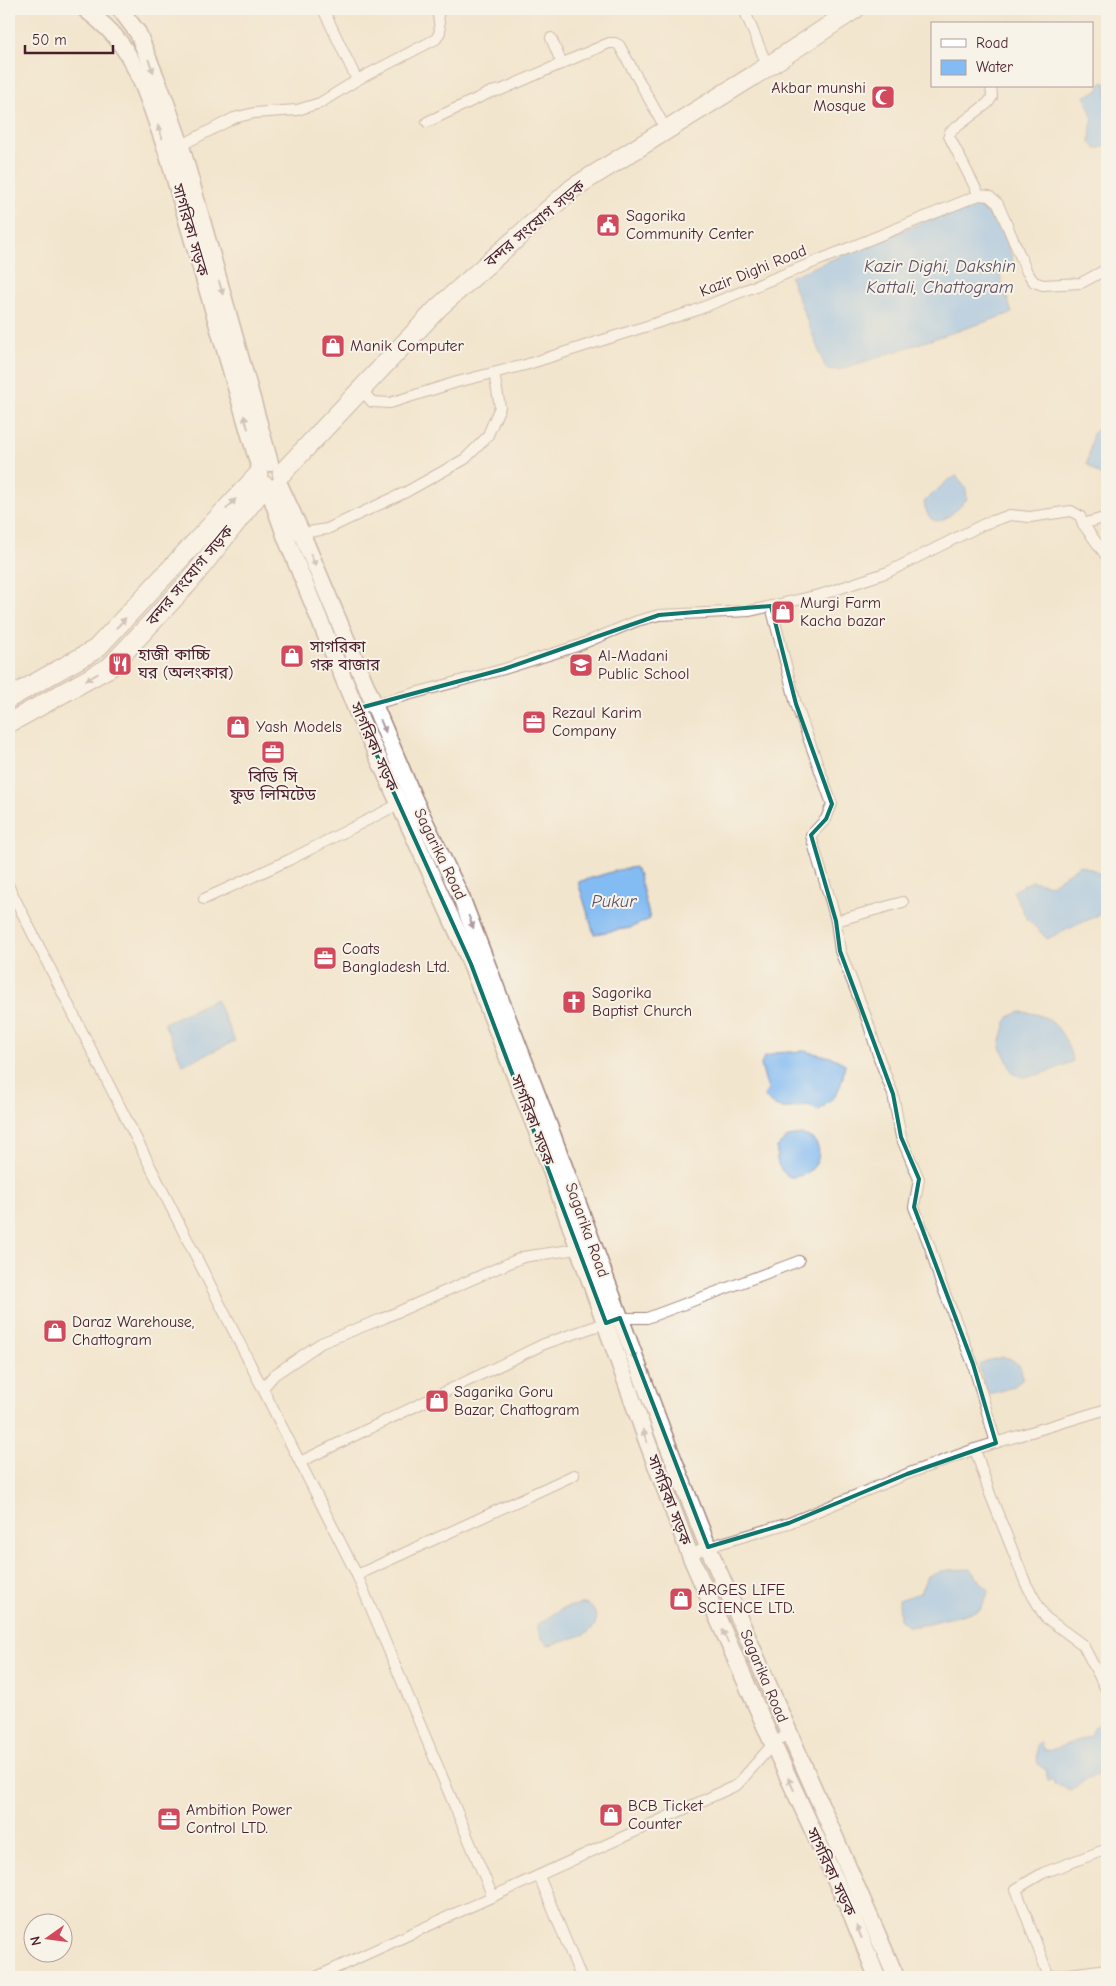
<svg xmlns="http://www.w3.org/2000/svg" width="1116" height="1986" font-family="'Comic Neue','Noto Sans Bengali',sans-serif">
  <rect width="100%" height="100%" fill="#f7f3e8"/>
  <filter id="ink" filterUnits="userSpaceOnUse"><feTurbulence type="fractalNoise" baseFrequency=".02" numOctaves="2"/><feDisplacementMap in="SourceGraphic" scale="10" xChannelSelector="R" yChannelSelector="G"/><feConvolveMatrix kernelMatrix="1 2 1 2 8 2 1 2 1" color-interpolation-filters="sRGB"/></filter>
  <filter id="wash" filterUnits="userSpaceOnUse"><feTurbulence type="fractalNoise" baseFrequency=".0096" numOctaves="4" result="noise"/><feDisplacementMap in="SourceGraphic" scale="20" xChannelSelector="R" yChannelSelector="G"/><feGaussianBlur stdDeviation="1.12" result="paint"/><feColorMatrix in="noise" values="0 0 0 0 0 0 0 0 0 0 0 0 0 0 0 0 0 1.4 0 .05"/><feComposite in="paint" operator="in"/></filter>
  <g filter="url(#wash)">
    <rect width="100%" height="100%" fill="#f2e5cd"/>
    <g fill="#83bbf3" stroke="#666d8f">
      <polygon points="1104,82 1107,86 1107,146 1096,149 1090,142 1091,126 1093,119 1085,96 1099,90 1100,85"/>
      <polygon points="980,198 995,207 1014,264 998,269 1012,313 839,370 826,369 790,277"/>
      <polygon points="1102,426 1107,430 1107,479 1103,478 1087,464 1093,433"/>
      <path d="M957,476l9,13 1,10c-14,15 -37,39 -43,3l23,-21z"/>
      <polygon points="1080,865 1099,872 1107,911 1047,939 1027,919 1013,891 1032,881 1051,885"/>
      <polygon points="635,867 639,875 650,919 630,928 594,934 578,882 618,870"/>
      <polygon points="216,999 235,1041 183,1065 164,1023"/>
      <path d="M1020,1012c34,1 44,20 53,49 -7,5 -39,16 -48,16 -4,0 -8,-2 -12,-3l-13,-29 6,-23 4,-6z"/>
      <path d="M804,1051c15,4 27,4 41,13 -3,25 -8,32 -27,47l-9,-6c-20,2 -32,10 -45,-10l4,-5 -7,-25 3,-8 12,-4z"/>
      <path d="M801,1135c28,3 22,42 -11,42 -13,-8 -14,-16 -13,-30l11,-10z"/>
      <path d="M1002,1357c12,0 23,12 20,23l-9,7 -23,7 -6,-9 -5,-20 7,-4z"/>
      <polygon points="970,1569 989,1591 980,1610 918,1626 907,1626 900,1621 899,1600 920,1593 927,1576 947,1570"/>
      <path d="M580,1604c7,0 11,1 14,7 12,23 -25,27 -40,33l-6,1 -6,-6 -5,-13 3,-3 21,-14z"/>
      <polygon points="1104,1721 1107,1722 1107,1772 1085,1779 1076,1788 1069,1790 1064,1786 1054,1784 1053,1779 1048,1781 1046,1770 1038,1765 1036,1745 1040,1741 1043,1750 1048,1751 1090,1736 1093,1728"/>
    </g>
  </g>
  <g filter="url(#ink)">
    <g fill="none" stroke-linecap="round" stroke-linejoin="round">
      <g stroke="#9e827c" stroke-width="12">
        <g id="street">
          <polyline points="323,9 357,80"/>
          <polyline points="744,9 764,58"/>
          <polyline points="829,9 832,15"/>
          <polyline points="551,38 562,64"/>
          <polyline points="427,122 491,92 501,90 609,43 615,43 619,45 662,122"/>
          <polyline points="176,148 234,118 254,113 297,110 320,103 357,80 436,39 440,32 438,14"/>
          <polyline points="979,195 949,136 950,132 988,103 992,97 991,86"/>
          <polyline points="360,388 372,402 390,403 457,382 525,365 694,311 979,195 989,196 998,204 1027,272 1034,282 1043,285 1081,283 1107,269"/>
          <polyline points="1083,524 1107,517"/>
          <polyline points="296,534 327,529 406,492 465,459 487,437 500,407 494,373"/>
          <path d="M771,606l25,98 36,100 -6,15 -15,16c7,29 18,57 25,86l67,-19"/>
          <polyline points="356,709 504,669 577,646 637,621 659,615 750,611 823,594 888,572 984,524 1010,515 1030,517 1071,511 1080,516 1083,524 1107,557"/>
          <polyline points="9,887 357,1575 493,1897"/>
          <polyline points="204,899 289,860 399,804"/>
          <polyline points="836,921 840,951 867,1019 879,1058 893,1094 901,1137 919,1179 914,1207 930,1247 940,1281 973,1364 996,1443"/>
          <polyline points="263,1388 274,1375 321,1343 384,1318 523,1257 577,1249"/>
          <polyline points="975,1449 990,1494 1026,1584 1045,1617 1083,1645 1107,1691"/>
          <polyline points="300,1462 544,1344 620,1318 647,1318 799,1261"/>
          <polyline points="690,1555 708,1547 789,1523 907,1474 975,1449 1107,1409"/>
          <polyline points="357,1575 574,1475"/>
          <polyline points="539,1876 581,1977"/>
          <polyline points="316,1977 737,1785 773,1744 789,1733"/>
          <polyline points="1047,1977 1107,1969"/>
          <polyline points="1049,1977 1016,1889 1043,1873 1107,1849"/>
        </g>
      </g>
      <g stroke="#9e827c" stroke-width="19">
        <g id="primary">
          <path d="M85,9c13,10 26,21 36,35 22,31 33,72 46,108l93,317"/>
          <polyline points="120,9 138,33 165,100 181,146 270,463"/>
          <polyline points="279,484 301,532 414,799 461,897 546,1118 663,1433 708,1547 896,1977"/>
          <polyline points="268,487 286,538 356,709 463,944 538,1134 647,1441 690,1555 773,1744 851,1913 877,1977"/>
        </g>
      </g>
      <g stroke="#9e827c" stroke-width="21">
        <g id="highway">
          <polyline points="282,473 439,307 573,188 753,76 855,9"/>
          <polyline points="9,698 96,649 258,475"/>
          <polyline points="9,723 110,667 189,582 265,486"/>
        </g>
      </g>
      <use href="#street" stroke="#fff" stroke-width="10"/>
      <use href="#primary" stroke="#fff" stroke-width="16"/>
      <use href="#highway" stroke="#fff" stroke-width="19"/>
    </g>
    <defs><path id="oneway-solid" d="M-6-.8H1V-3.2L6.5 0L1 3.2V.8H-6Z" transform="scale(1.25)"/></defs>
    <g fill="#ae9aa0">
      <use href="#oneway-solid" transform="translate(151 66) rotate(68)"/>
      <use href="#oneway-solid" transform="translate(160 132) rotate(-109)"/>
      <use href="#oneway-solid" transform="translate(221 288) rotate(74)"/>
      <use href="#oneway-solid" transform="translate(246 422) rotate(-106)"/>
      <use href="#oneway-solid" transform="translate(231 504) rotate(-47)"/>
      <use href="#oneway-solid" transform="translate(313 560) rotate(67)"/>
      <use href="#oneway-solid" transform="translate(121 623) rotate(-47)"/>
      <use href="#oneway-solid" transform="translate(92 677) rotate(151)"/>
      <use href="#oneway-solid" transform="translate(383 726) rotate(67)"/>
      <use href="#oneway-solid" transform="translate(471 922) rotate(69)"/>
      <use href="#oneway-solid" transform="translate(633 1353) rotate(70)"/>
      <use href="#oneway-solid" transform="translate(645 1436) rotate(-109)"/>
      <use href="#oneway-solid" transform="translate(725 1636) rotate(-114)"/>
      <use href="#oneway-solid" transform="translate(791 1784) rotate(-115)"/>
      <use href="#oneway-solid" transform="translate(859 1932) rotate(-112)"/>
    </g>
  </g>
  <path d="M0 0H1116V1986H0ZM771,606l25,98 36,100 -6,15 -15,16 25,86 4,30 53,143 8,43 18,42 -5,28 59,157 23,79 -89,31 -118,49 -81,24 -88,-229 -14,5 -135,-359 -115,-255 148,-40 155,-54z" fill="#f2e5cd" fill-opacity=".55" fill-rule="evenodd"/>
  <path fill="none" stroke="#0f766e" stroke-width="4" stroke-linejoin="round" d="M771,606l25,98 36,100 -6,15 -15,16 25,86 4,30 53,143 8,43 18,42 -5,28 59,157 23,79 -89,31 -118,49 -81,24 -88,-229 -14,5 -135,-359 -115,-255 148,-40 155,-54z"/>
  <defs>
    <g id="mosque-square" transform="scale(1.25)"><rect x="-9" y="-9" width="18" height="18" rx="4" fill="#d1495b" stroke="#f7f3e8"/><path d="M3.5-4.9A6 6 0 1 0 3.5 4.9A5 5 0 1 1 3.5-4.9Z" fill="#fff"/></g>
    <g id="civic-square" transform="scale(1.25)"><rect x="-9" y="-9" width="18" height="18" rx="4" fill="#d1495b" stroke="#f7f3e8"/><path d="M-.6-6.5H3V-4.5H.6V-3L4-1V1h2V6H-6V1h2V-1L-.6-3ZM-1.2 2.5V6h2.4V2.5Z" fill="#fff"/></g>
    <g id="shop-square" transform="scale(1.25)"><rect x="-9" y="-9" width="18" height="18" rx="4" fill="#d1495b" stroke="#f7f3e8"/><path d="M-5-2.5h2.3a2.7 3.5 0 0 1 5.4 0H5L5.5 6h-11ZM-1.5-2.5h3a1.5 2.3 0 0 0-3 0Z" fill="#fff"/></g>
    <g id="restaurant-square" transform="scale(1.25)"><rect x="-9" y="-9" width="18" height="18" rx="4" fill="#d1495b" stroke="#f7f3e8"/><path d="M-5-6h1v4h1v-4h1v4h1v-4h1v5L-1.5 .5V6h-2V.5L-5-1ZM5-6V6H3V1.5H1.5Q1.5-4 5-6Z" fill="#fff"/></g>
    <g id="school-square" transform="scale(1.25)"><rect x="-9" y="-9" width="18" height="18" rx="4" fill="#d1495b" stroke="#f7f3e8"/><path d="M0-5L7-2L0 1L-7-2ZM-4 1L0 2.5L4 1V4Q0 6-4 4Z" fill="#fff"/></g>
    <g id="office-square" transform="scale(1.25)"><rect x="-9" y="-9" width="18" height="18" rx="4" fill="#d1495b" stroke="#f7f3e8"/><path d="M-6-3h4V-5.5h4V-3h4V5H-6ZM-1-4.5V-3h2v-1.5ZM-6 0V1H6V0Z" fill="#fff"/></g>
    <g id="church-square" transform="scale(1.25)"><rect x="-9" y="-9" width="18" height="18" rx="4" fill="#d1495b" stroke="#f7f3e8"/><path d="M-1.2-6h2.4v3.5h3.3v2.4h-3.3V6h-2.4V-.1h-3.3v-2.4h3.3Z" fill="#fff"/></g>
  </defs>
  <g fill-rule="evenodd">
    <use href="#mosque-square" x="883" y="97"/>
    <use href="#civic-square" x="608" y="225"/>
    <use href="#shop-square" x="333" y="346"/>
    <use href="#shop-square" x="783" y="612"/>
    <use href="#shop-square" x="292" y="656"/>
    <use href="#restaurant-square" x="120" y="664"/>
    <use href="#school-square" x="581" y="665"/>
    <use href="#office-square" x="534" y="722"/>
    <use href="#shop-square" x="238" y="727"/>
    <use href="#office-square" x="273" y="752"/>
    <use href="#office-square" x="325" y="958"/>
    <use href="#church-square" x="574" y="1002"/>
    <use href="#shop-square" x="55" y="1331"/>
    <use href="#shop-square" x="437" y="1401"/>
    <use href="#shop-square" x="681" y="1599"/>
    <use href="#shop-square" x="611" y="1815"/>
    <use href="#office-square" x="169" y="1819"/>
  </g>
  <g text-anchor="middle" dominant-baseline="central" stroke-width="4" stroke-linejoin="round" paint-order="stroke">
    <g font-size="16" fill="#4a1f2b" stroke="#f7f3e8" text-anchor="start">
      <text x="866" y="88" text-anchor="end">Akbar munshi<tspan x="866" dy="18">Mosque</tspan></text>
      <text x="626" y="216">Sagorika<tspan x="626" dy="18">Community Center</tspan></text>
      <text x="350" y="346">Manik Computer</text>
      <text x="800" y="603">Murgi Farm<tspan x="800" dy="18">Kacha bazar</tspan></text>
      <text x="310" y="647">সাগরিকা<tspan x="310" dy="18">গরু বাজার</tspan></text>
      <text x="138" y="655">হাজী কাচ্চি<tspan x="138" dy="18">ঘর (অলংকার)</tspan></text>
      <text x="598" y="656">Al-Madani<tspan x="598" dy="18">Public School</tspan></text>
      <text x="552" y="713">Rezaul Karim<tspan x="552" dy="18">Company</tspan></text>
      <text x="256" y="727">Yash Models</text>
      <text x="273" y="777" text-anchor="middle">বিডি সি<tspan x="273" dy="18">ফুড লিমিটেড</tspan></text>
      <text x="342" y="949">Coats<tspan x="342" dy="18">Bangladesh Ltd.</tspan></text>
      <text x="592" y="993">Sagorika<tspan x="592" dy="18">Baptist Church</tspan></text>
      <text x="72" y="1322">Daraz Warehouse,<tspan x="72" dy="18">Chattogram</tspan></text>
      <text x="454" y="1392">Sagarika Goru<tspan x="454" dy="18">Bazar, Chattogram</tspan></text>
      <text x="698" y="1590">ARGES LIFE<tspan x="698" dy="18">SCIENCE LTD.</tspan></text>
      <text x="628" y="1806">BCB Ticket<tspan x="628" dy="18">Counter</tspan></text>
      <text x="186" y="1810">Ambition Power<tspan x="186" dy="18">Control LTD.</tspan></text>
    </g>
    <g font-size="16" fill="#4a1f2b" stroke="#f7f3e8">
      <text transform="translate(535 224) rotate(-40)">বন্দর সংযোগ সড়ক</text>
      <text transform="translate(190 230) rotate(74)">সাগরিকা সড়ক</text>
      <text transform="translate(753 271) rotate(-22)">Kazir Dighi Road</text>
      <text transform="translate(190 576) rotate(-50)">বন্দর সংযোগ সড়ক</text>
      <text transform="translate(374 747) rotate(66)">সাগরিকা সড়ক</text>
      <text transform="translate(440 854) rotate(64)">Sagarika Road</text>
      <text transform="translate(532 1120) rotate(69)">সাগরিকা সড়ক</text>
      <text transform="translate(587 1230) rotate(70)">Sagarika Road</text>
      <text transform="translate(669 1500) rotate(69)">সাগরিকা সড়ক</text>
      <text transform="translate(764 1676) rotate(67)">Sagarika Road</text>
      <text transform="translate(831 1872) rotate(65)">সাগরিকা সড়ক</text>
    </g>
    <g font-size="18" font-style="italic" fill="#5b4e67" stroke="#f7f3e8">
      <text x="940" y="266">Kazir Dighi, Dakshin<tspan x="940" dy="21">Kattali, Chattogram</tspan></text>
      <text x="614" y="901">Pukur</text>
    </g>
  </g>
  <rect width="1116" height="1986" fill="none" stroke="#f7f3e8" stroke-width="30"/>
  <rect x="931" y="22" width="162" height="65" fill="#f7f3e8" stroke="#b29e9c"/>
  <rect x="941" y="39" width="25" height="8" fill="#ffffff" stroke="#b29e9c"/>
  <text x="976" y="48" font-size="15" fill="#4a1f2b">Road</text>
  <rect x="941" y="60" width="25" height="15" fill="#83bbf3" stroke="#b29e9c"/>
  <text x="976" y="72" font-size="15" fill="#4a1f2b">Water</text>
  <g transform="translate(48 1938) rotate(256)"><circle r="24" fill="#f7f3e8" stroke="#b29e9c"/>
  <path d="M0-4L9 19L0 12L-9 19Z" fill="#d1495b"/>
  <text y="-8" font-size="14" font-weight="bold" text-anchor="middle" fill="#4a1f2b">N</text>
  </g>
  <path d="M25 45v8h88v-8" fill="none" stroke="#4a1f2b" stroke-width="2.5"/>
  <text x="32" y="45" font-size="15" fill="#4a1f2b" stroke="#f7f3e8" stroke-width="4" paint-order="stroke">50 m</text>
</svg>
